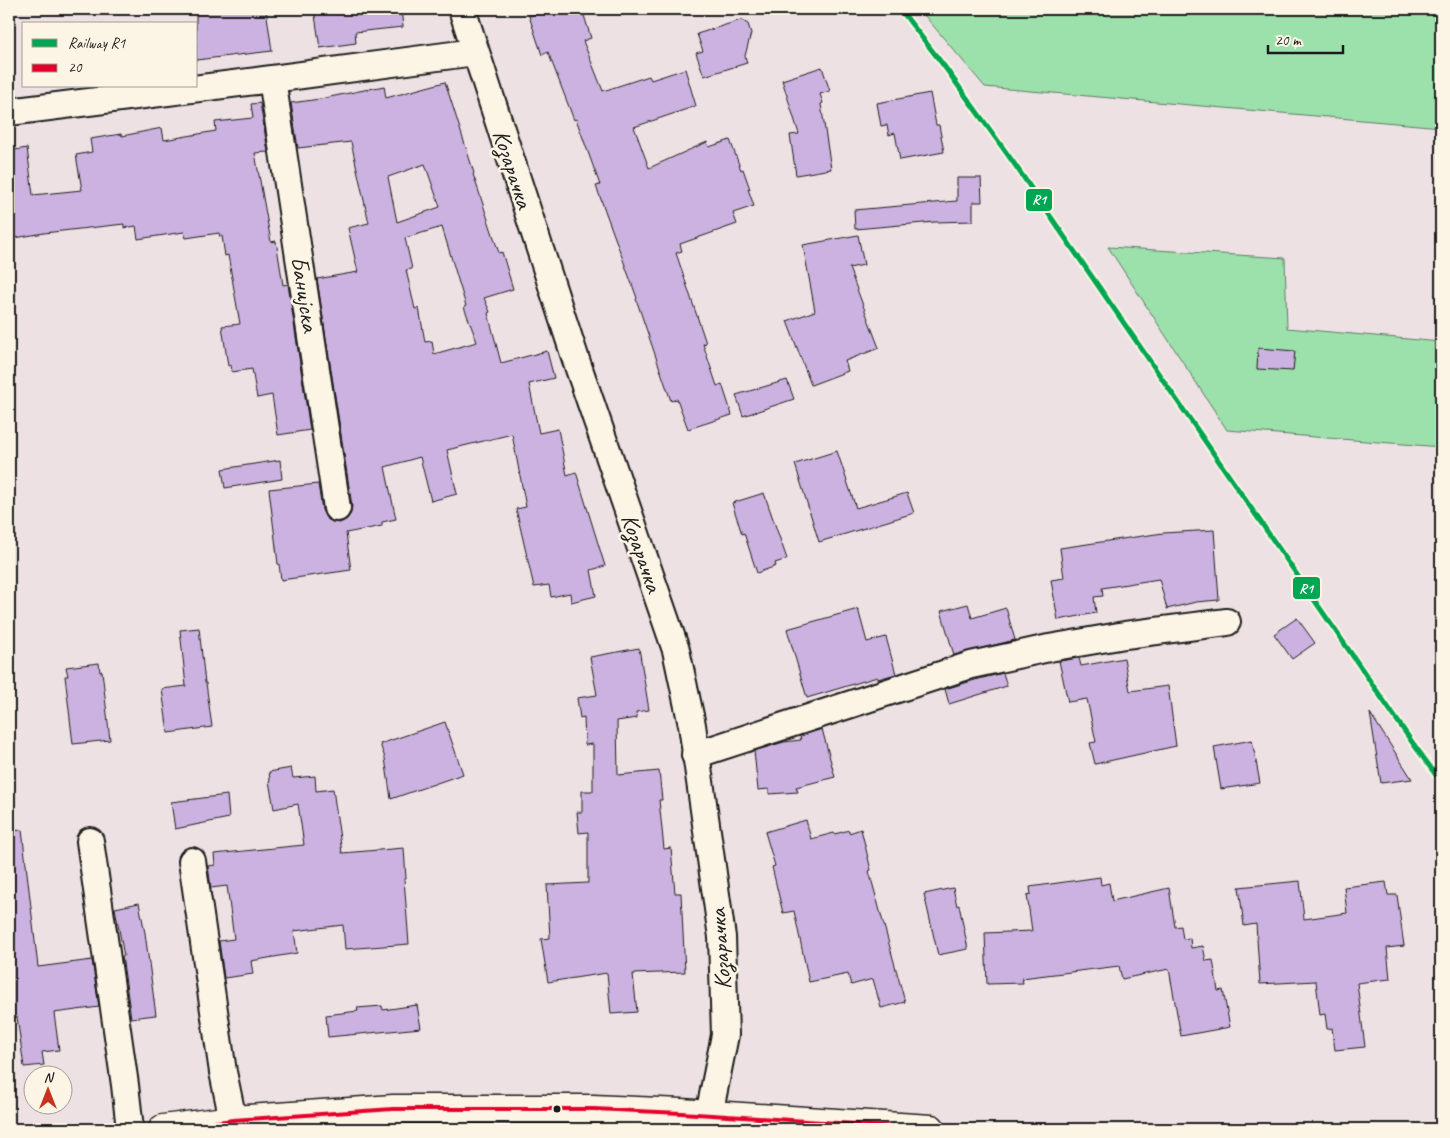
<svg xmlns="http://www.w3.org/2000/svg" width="1450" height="1138" font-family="Caveat,sans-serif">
  <rect width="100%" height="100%" fill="#eee1e4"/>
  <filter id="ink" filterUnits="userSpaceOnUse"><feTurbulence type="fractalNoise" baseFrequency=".02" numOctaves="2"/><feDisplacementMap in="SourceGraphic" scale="10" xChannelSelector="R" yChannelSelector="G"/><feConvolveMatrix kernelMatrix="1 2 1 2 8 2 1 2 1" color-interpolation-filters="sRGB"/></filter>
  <g filter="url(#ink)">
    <g fill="#9ce0ac" stroke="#5c7e64">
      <polygon points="919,9 1407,9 1441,12 1441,127 985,87"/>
      <polygon points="1108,247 1285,258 1287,328 1441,342 1441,447 1227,430"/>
    </g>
    <g fill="#ccb2e1" stroke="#1c1c1c" fill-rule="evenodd">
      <polygon points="196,9 266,9 272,51 196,60"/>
      <polygon points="314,9 401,9 403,27 355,32 356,43 320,48"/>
      <polygon points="550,9 582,9 591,38 583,41 603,91 649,76 651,80 685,69 696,106 634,127 649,168 707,142 709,147 730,140 741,170 743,169 750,189 748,189 754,206 733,213 737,224 680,244 682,251 676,253 706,343 703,344 717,386 722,384 732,415 688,429 677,399 671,401 636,299 637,298 596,186 600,185 576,119 574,120 548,52 542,55 529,16"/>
      <polygon points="741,20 748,24 751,33 745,56 747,63 704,76 696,53 703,51 697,34"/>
      <polygon points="822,67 830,91 820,94 823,103 821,104 831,169 796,175 790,135 799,134 782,80"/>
      <path d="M445,82l29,91 -1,1 26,79 3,-1 11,37 -29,9 6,14 -2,1 13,50 46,-12 7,27 -25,6 10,49 19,-4 9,46 9,-3 29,94 -14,4 5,26 -25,6 -1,-9 -19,4 -2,-12 -15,2 -18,-78 10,-2 -14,-73 -65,16 10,44 -26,7 -11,-44 -35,10 11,52 -14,3v4l-36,7 5,37 -70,10 -2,-16h-1l-9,-75 49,-5 4,26 4,8 6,4 8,1 7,-4 4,-6 1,-7 -35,-227 41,-7 -10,-44 21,-5 -18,-81 -53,6 -7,-45 29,-4 64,-13 2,12zM425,164l15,43 -43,15 -9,-45zM442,227l24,79 -2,1 13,35 -43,12 -2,-13 -7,1 -6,-34 -4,1 -9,-39 6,-1 -7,-31z"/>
      <polygon points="930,93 936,125 939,125 944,152 900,160 895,133 889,135 887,125 881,126 877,103"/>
      <polygon points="260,103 268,152 255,153 271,242 276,241 283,285 288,284 310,430 278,435 272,395 257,398 252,369 232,372 231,365 228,366 222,326 240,324 228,255 225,256 222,236 220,237 219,233 186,238 184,232 138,239 136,226 124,228 124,224 44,233 9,239 9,151 27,148 33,195 82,190 76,155 92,152 90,139 121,134 122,136 162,128 164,140 216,131 215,122 253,118 251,104"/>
      <polygon points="957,178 981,178 982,202 973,202 973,221 935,222 855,229 854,210 957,201"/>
      <polygon points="858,235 864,265 849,268 879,348 845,361 848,371 811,385 787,321 815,311 803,245"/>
      <polygon points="1258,348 1295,351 1293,371 1257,369"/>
      <polygon points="787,380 794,399 743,416 736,395"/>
      <polygon points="837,451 856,508 907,493 914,513 819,542 795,464"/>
      <polygon points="280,460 282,479 225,488 222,469"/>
      <polygon points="764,493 787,559 775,563 776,566 757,573 744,533 742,534 732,503"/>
      <polygon points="1214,530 1219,600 1196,602 1167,609 1159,579 1102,588 1103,596 1094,597 1096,613 1058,620 1051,580 1064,578 1060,548 1163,533"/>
      <polygon points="968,604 972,618 1006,608 1015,640 954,655 941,611"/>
      <polygon points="858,609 867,642 886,637 896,674 878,679 877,677 807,698 787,629"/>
      <polygon points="1297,618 1315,643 1292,659 1274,634"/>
      <polygon points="199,628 205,683 206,683 212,727 168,733 162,689 186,686 180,630"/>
      <polygon points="639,648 649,710 636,712 637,718 617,721 618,775 659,771 662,800 659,800 664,849 671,848 675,893 681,893 685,972 633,974 637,1012 611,1014 607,973 548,982 541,939 550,938 547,885 588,883 588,832 579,833 577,812 582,812 582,791 593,791 593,744 585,745 584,717 580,718 577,698 597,695 590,657"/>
      <polygon points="1079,658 1081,666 1124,658 1130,691 1168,686 1176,746 1095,764 1090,743 1096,742 1087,699 1068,702 1059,661"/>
      <polygon points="99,663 100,672 102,671 110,740 73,744 65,676 68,676 66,667"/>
      <polygon points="1003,673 1007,686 949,704 945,689 975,680"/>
      <polygon points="1370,713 1412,779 1381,783"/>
      <polygon points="445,722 463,774 391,799 385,758 380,744"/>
      <polygon points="822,729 835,777 796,787 798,792 769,794 769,789 758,790 754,751 784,742 801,740 800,736"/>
      <polygon points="1252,740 1260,783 1221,789 1214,747"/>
      <polygon points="291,768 293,778 315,776 316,791 333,789 342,853 404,848 406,879 404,879 409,944 345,949 343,925 294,931 297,953 251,961 253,974 224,978 219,941 234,939 227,886 211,888 208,866 215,865 214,854 304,845 298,804 274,809 269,781 270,781 269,772"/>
      <polygon points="227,795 229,818 175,829 171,802"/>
      <polygon points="806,820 811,839 834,833 835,834 849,830 849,833 861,829 871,870 869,871 905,1002 881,1008 873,979 851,985 848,974 809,982 794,911 783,913 772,867 775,866 765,832"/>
      <polygon points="22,830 38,967 92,960 99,1007 54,1013 59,1050 42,1052 44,1065 24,1067 17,1017 9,1018 9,831"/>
      <polygon points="1100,877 1101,885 1109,883 1112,901 1169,888 1175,927 1181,926 1183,939 1190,938 1191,948 1203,946 1206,961 1213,960 1218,991 1223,990 1230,1027 1181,1036 1169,969 1122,979 1119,966 1022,978 1023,983 987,984 985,933 1032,931 1027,895 1031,894 1030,887"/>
      <polygon points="1300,881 1304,919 1347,913 1344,887 1386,882 1388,895 1397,895 1404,946 1387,948 1390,979 1357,983 1365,1047 1335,1050 1332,1028 1327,1029 1325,1014 1320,1015 1316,981 1260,984 1256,924 1244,926 1239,887"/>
      <polygon points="953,888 957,906 959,905 968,949 938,955 924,894"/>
      <polygon points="139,903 145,933 156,1015 131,1018 122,956 124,956 115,908"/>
      <polygon points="417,1005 421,1028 328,1037 326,1015 358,1011 357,1008 382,1006 383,1010"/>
    </g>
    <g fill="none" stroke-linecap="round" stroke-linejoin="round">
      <g stroke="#1c1c1c" stroke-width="30">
        <g id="street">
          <polyline points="462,9 576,360 676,650 692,725 722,937 725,1035 709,1115"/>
          <polyline points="272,79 337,508"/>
          <polyline points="9,112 272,79 475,52"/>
          <polyline points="695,755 971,665 1049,648 1125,635 1227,622"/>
          <polyline points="90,841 125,1085 130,1129"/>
          <polyline points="192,861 223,1072 233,1120"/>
        </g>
      </g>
      <g stroke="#1c1c1c" stroke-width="31">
        <polyline id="primary" points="163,1129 233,1120 393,1109 593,1109 681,1113 931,1129"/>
      </g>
      <use href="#street" stroke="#fcf5e5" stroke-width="26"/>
      <use href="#primary" stroke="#fcf5e5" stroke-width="28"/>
      <g stroke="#fcf5e5" stroke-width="8">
        <polyline id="bus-1" points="163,1129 233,1120 393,1109 593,1109 681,1113 931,1129"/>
      </g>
      <use href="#bus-1" stroke="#e4002b" stroke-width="4"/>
      <g stroke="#fcf5e5" stroke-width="9">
        <polyline id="rail-1" points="900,9 944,66 1013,162 1412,742 1441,782"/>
      </g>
      <use href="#rail-1" stroke="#00a651" stroke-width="5"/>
    </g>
  </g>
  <circle fill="#1c1c1c" stroke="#fcf5e5" stroke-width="2" cx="557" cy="1109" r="4.5"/>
  <g text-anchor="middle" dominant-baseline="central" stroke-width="5" stroke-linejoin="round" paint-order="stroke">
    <g font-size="24" fill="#1c1c1c" stroke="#fcf5e5">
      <text transform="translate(513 169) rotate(72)">Козарачка</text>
      <text transform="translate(305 294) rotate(81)">Банијска</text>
      <text transform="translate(642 553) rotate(71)">Козарачка</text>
      <text transform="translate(720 949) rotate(-94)">Козарачка</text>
    </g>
  </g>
  <g stroke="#fcf5e5" stroke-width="2">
    <rect x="1025" y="188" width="28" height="24" rx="5" fill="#00a651"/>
    <rect x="1292" y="576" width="29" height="24" rx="5" fill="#00a651"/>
  </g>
  <g font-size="14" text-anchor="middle" font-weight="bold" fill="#fff">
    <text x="1039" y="204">R1</text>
    <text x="1306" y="593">R1</text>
  </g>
  <rect width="1450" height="1138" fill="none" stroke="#fcf5e5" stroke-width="30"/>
  <rect x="15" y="15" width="1420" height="1108" fill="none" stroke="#1c1c1c" stroke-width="2" filter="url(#ink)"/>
  <rect x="22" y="22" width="175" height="65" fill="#fcf5e5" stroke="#a29e95"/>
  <rect x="32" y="39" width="25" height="8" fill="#00a651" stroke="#a29e95"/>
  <text x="68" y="48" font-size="15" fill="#1c1c1c">Railway R1</text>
  <rect x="32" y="64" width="25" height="8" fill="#e4002b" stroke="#a29e95"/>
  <text x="68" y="72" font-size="15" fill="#1c1c1c">20</text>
  <g transform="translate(48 1090)"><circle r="24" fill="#fcf5e5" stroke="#a29e95"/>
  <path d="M0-4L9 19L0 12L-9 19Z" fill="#c8321e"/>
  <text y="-8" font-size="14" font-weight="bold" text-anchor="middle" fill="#1c1c1c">N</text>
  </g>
  <path d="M1268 45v8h75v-8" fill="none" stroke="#1c1c1c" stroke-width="2.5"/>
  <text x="1275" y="45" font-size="15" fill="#1c1c1c" stroke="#fcf5e5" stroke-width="4" paint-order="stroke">20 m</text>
</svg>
